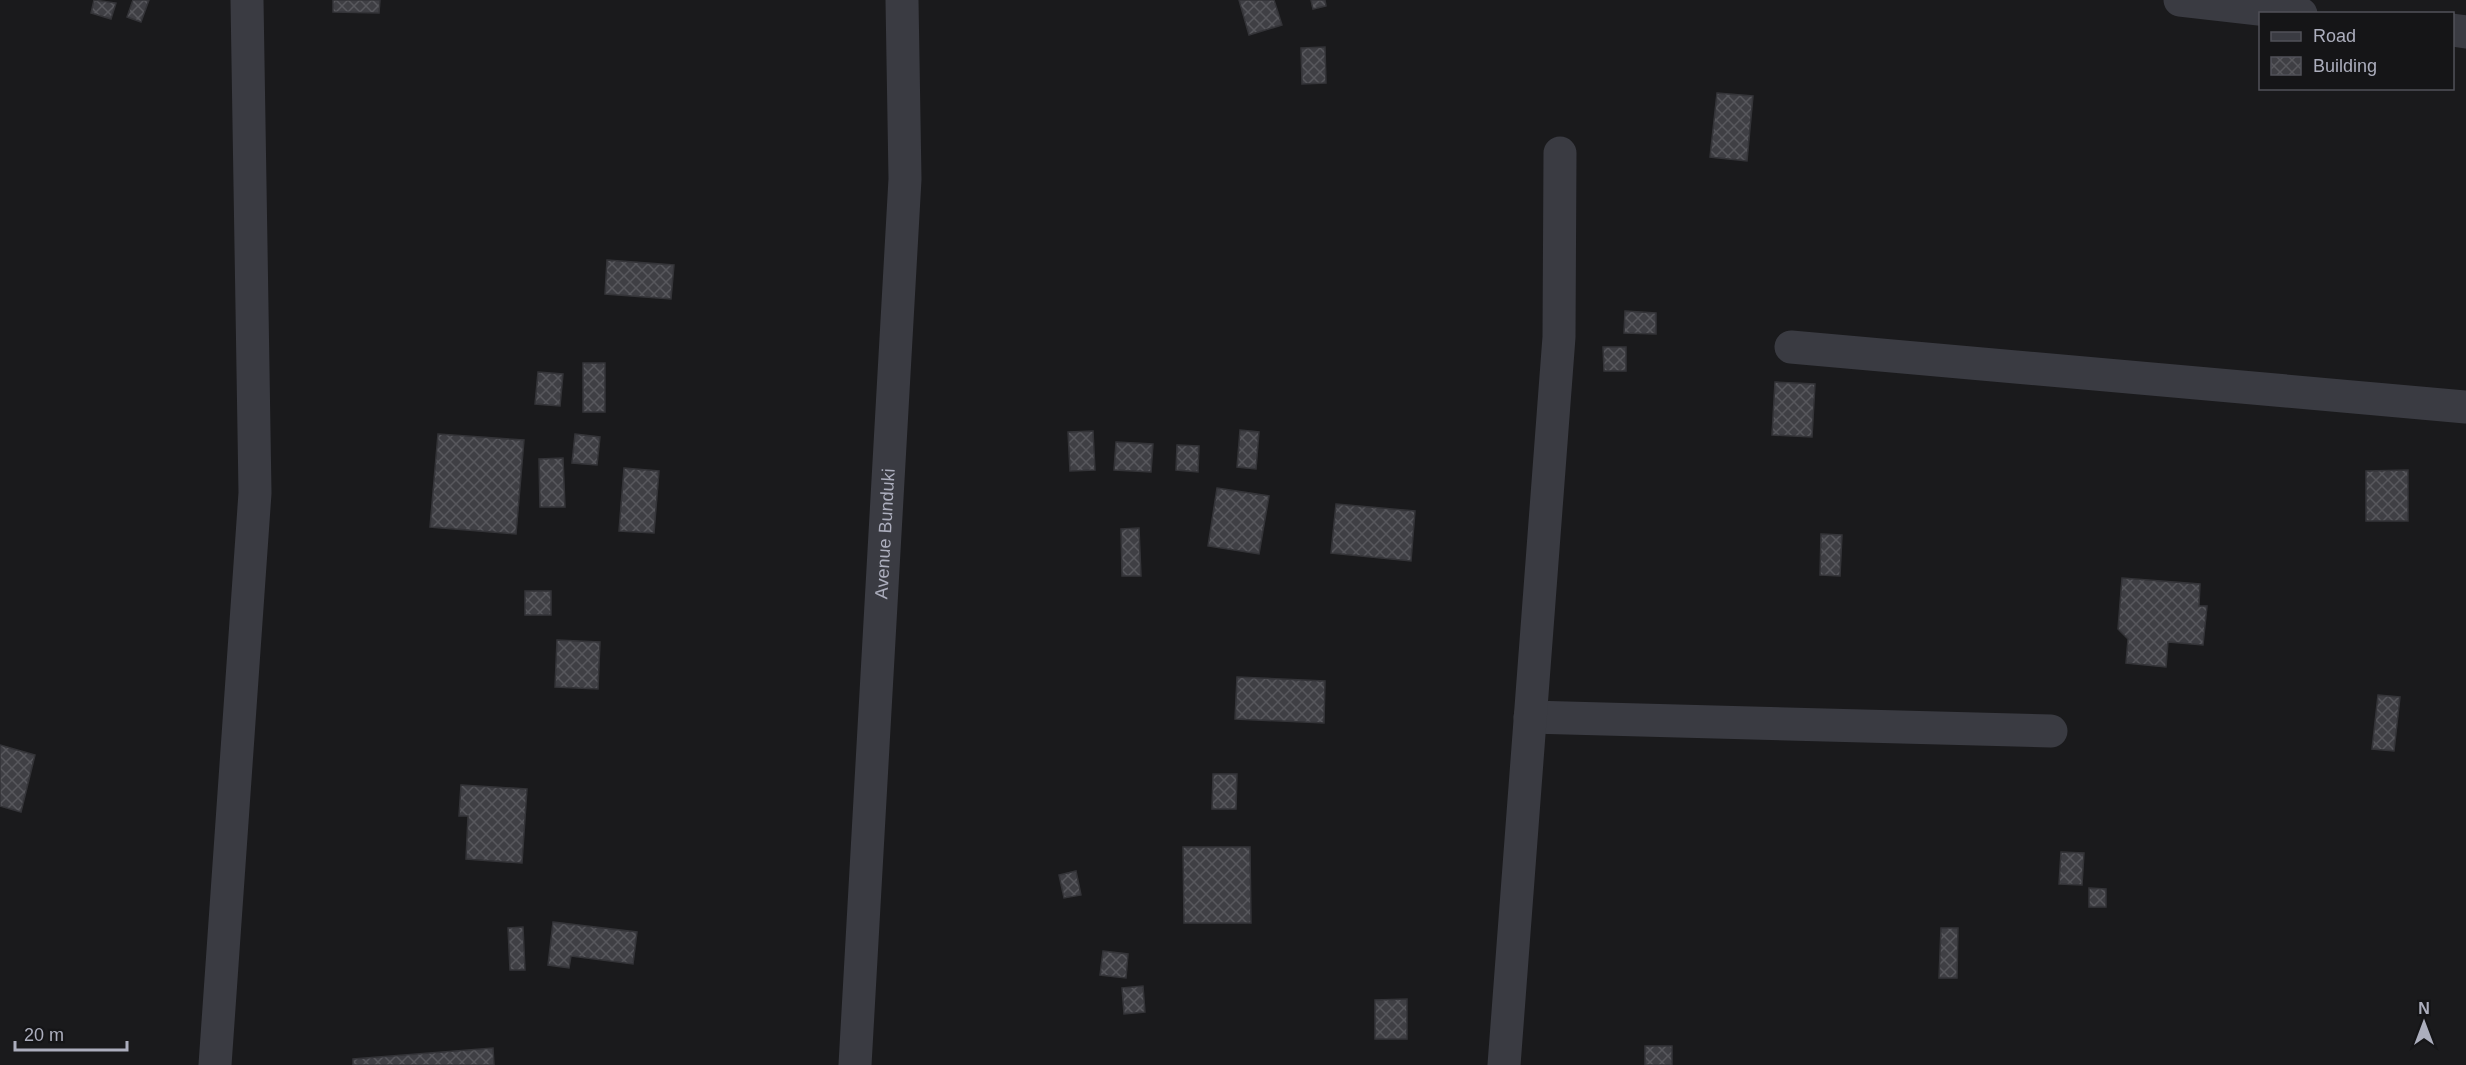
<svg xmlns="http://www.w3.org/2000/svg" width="2466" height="1065" font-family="Arial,sans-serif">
  <defs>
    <pattern id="building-cross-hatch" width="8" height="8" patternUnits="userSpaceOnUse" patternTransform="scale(1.5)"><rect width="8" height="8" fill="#3f3f44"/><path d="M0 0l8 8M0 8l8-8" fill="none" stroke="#58585d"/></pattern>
  </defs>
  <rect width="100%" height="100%" fill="#1a1a1c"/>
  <g fill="url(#building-cross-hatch)" stroke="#343438" stroke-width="1.5">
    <polygon points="94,0 116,3 111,19 91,13"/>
    <polygon points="133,0 149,0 141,22 127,17"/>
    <polygon points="333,0 380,0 379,13 333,12"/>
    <polygon points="1239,0 1274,0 1282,25 1249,35"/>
    <polygon points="1311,0 1325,0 1326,6 1313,9"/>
    <polygon points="1325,47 1326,83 1302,84 1301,48"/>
    <polygon points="1717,93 1753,96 1747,161 1710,157"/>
    <polygon points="607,260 674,265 671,299 605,294"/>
    <polygon points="1625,311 1656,313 1656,334 1624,333"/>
    <polygon points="1603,347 1626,347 1626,371 1604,371"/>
    <rect x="583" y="363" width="22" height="49"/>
    <polygon points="538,372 563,374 560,406 535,404"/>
    <polygon points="1775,382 1815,384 1812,437 1772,435"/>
    <polygon points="1240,430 1259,432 1256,469 1237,467"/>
    <polygon points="1093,431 1095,470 1070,471 1068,432"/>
    <polygon points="438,434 524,440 516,534 430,527"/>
    <polygon points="575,434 600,437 597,465 572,463"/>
    <polygon points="1116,442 1153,444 1151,472 1114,470"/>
    <polygon points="1177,445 1199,446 1198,472 1176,470"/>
    <polygon points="563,458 565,507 540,507 539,459"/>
    <polygon points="624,468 659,471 654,533 619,531"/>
    <polygon points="2408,470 2408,521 2366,521 2366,471"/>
    <polygon points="1217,488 1269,496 1259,554 1208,546"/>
    <polygon points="1336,504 1415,511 1411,561 1331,553"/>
    <polygon points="1139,528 1141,576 1122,576 1121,529"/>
    <polygon points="1821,534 1842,535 1840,576 1820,575"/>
    <polygon points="2122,578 2200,584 2199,606 2207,606 2203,645 2168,642 2166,667 2126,663 2128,639 2118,629"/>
    <rect x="525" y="591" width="26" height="24"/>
    <polygon points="557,640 600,642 598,689 555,687"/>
    <polygon points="1237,677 1325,681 1324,723 1235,719"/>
    <polygon points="2378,695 2400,697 2394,751 2372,749"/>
    <polygon points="0,745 35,755 21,812 0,806"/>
    <polygon points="1213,774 1237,774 1236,809 1212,809"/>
    <polygon points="461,785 527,789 522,863 466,859 468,816 459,816"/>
    <polygon points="1183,847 1250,847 1251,923 1184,923"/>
    <polygon points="2061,852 2084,853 2082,885 2059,884"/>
    <polygon points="1076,871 1081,895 1064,898 1059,875"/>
    <polygon points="2089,888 2106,889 2106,907 2089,907"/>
    <polygon points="553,922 637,932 633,964 571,956 569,968 548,965"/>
    <polygon points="523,927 525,970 510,970 508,928"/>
    <polygon points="1941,928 1958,928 1957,978 1939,978"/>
    <polygon points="1103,951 1128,954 1126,978 1100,975"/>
    <polygon points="1143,986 1145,1012 1124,1014 1122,988"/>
    <polygon points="1407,999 1407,1039 1375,1039 1375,1000"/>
    <rect x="1645" y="1046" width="27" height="19"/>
    <polygon points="493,1048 494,1065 353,1065 353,1059"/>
  </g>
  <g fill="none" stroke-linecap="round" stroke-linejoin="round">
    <g stroke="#3a3b42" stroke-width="33">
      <polyline points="2180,0 2301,14"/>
      <polyline points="2452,30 2466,32"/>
      <polyline points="1791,347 2466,407"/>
      <polyline points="1530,717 2051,731"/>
      <polyline points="215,1065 255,493 247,0"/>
      <path id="s1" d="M855,1065l50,-886 -3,-179"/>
      <polyline points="1504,1065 1559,337 1560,153"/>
    </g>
  </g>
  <g text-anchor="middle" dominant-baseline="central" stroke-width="5" stroke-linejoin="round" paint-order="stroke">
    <g font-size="18" fill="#acaebd" stroke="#151517">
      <text stroke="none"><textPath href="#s1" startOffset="532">Avenue Bunduki</textPath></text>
    </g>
  </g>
  <rect x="2259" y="12" width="195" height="78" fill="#151517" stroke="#515259" stroke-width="1.5"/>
  <rect x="2271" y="32" width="30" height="9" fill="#3a3b42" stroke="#515259" stroke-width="1.5"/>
  <text x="2313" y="42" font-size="18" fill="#acaebd">Road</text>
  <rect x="2271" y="57" width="30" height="18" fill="url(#building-cross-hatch)" stroke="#515259" stroke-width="1.5"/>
  <text x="2313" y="72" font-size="18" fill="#acaebd">Building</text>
  <g transform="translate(2424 1023)" stroke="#151517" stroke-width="4.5" paint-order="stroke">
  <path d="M0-4.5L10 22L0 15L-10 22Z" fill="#acaebd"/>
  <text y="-9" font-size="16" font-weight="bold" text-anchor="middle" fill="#acaebd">N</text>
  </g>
  <path d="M15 1041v9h112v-9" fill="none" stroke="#acaebd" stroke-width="3"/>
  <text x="24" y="1041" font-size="18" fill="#acaebd" stroke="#151517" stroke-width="4.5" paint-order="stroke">20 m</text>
</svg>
